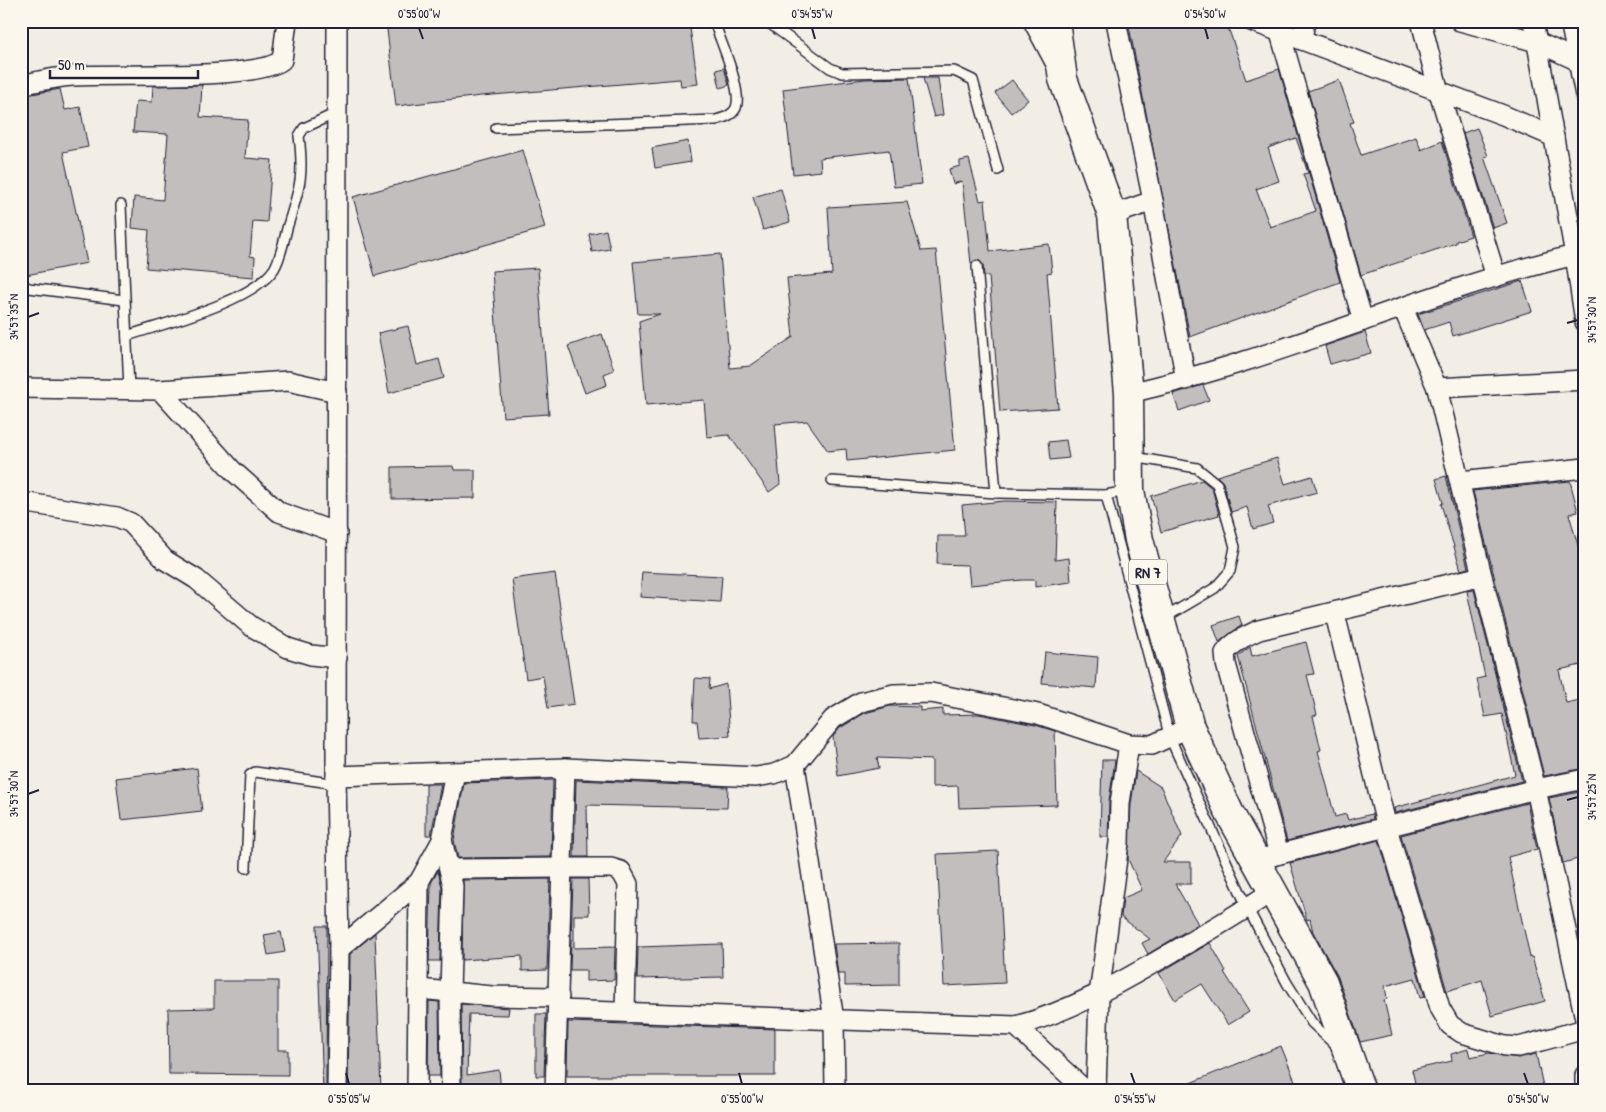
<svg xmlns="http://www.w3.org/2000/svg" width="1606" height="1112" font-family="'Patrick Hand',sans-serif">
  <rect width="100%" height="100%" fill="#f2eee5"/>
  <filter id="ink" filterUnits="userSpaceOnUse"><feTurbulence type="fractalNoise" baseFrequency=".02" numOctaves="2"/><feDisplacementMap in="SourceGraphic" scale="10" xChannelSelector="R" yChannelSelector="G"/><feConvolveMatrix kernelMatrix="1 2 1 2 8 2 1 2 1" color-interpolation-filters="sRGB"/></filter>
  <g filter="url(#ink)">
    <g fill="#c2bebe" stroke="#22223b" fill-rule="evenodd">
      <polygon points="386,21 689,21 698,84 681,86 680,79 481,96 396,106"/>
      <path d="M1128,21h43l1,5 13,-5h41l20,59 33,-11 61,213 -150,55zM1296,138l12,35 -5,1 13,37 -46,16 -14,-38 23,-8 -11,-33z"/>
      <polygon points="724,68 729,85 720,88 716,70"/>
      <polygon points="909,78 922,184 894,187 889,150 820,158 821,171 793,174 783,89 865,79"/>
      <polygon points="923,78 938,78 943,115 934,117"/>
      <polygon points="1012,80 1028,100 1011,113 995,93"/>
      <polygon points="1339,80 1354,122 1350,123 1361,155 1416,137 1421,150 1442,141 1471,236 1456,241 1456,243 1361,275 1308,91"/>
      <polygon points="202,85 200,117 248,120 245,158 272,160 267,222 253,221 250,256 255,257 254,277 146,268 149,230 132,228 134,197 163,200 168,134 133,132 136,101 152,102 153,86"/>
      <polygon points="60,89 65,110 80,107 88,147 63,152 87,263 21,276 21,96"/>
      <polygon points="1477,128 1488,156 1484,157 1507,223 1493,228 1463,133"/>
      <polygon points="688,141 691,162 655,168 652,148"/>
      <polygon points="523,150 545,228 375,276 353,197"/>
      <polygon points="969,159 980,201 985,200 990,251 1049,244 1052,272 1047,273 1058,408 1000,412 989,276 984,276 983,265 980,261 976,260 971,263 962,181 953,184 949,169 960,166 960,161"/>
      <polygon points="781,189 790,222 763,230 753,197"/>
      <polygon points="907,202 921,251 936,250 955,450 847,461 846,449 828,451 807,421 775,424 780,484 769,492 729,435 707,437 704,400 646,405 639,321 660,314 638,314 633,262 720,254 730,368 750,366 793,337 787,278 832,274 828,207"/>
      <polygon points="606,230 610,249 592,252 589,234"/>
      <polygon points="538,268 549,414 503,417 492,271"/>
      <polygon points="1522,281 1532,311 1453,336 1449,322 1424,330 1418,314"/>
      <polygon points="408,326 417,365 439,359 444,378 389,393 378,333"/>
      <polygon points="1365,332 1371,353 1330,364 1325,346"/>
      <polygon points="602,334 614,370 604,374 607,385 585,393 568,346"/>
      <polygon points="1203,385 1209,400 1179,411 1173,394"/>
      <polygon points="1066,440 1069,458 1050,460 1048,442"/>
      <polygon points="1277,458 1285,484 1312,476 1317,492 1268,506 1273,523 1253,529 1247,507 1231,512 1223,482 1217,476"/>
      <polygon points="453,466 454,470 475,470 475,498 392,499 392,467"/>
      <polygon points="1446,476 1468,568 1461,570 1441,504 1443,503 1436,479"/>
      <polygon points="1202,480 1212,488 1219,515 1161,532 1151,496"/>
      <polygon points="1570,481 1578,512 1569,514 1585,570 1585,664 1559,670 1566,703 1585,699 1585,768 1544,776 1473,491"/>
      <polygon points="1005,501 1057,502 1055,560 1069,558 1071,582 1035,587 1035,580 1022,580 970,585 968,565 937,564 938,536 965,536 962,505"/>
      <polygon points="642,572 722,576 720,602 640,597"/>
      <polygon points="555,573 574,704 548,708 543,676 526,679 512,579"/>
      <polygon points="1474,590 1522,781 1395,813 1394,808 1515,775 1502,714 1485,717 1477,679 1485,677 1467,591"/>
      <polygon points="1239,616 1242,625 1219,642 1213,625"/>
      <polygon points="1306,642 1314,674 1307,675 1317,715 1313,716 1321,750 1318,751 1335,817 1346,814 1348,820 1372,814 1373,819 1287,841 1238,656 1250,647 1252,656"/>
      <polygon points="1045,652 1098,657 1096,688 1042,683"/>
      <polygon points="695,678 710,679 709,689 726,684 730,736 699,738 697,721 693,721"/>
      <polygon points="890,706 920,707 920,711 943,709 943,715 979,714 1035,725 1055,731 1057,805 959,808 958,786 932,787 932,760 877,758 879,768 838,776 833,737 840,728 865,713"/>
      <polygon points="1102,760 1115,760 1109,801 1108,837 1100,837"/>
      <polygon points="197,768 202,811 121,820 116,778"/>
      <polygon points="1136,771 1161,787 1182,836 1163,862 1191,862 1191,884 1175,884 1198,924 1148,954 1142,943 1150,939 1121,917 1123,898 1142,890 1128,859 1131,804"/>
      <polygon points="553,780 551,857 458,858 454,840 464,783"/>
      <polygon points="576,780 728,787 727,808 587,805 588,857 574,857"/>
      <polygon points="426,784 441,784 431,835 426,835"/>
      <polygon points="1585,791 1585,857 1563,863 1549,798"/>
      <polygon points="1527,803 1537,849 1508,857 1530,957 1532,957 1545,1001 1492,1016 1482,980 1447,991 1401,835"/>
      <polygon points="1379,840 1425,997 1420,998 1415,978 1385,986 1387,999 1384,1000 1392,1035 1360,1042 1338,977 1313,932 1310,919 1307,920 1290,863"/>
      <polygon points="998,851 1005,983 944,986 937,854"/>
      <polygon points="438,871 442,887 440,961 429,961 431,883"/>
      <polygon points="550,879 547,970 522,971 522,956 462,960 463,880"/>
      <polygon points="573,879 588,879 589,915 574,915 574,948 615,947 614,980 586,981 586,970 570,970"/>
      <polygon points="317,926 327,926 326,1091 323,1091"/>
      <polygon points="281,932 285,952 268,955 264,935"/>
      <polygon points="375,933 381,1091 348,1091 350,954"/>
      <polygon points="899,943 899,985 845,986 845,974 838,974 834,944"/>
      <polygon points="1210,943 1226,971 1224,972 1249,1012 1228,1025 1202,984 1175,1000 1159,973"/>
      <polygon points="722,944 723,977 637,979 638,947"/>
      <polygon points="214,981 278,981 278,1050 288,1050 288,1075 169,1074 168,1009 214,1008"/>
      <polygon points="429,1001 439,1002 440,1076 428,1076"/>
      <polygon points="461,1004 509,1008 508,1015 469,1014 467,1075 499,1070 501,1091 462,1091"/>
      <polygon points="536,1014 546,1014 544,1076 536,1076"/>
      <polygon points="568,1022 775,1029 775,1076 567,1076"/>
      <polygon points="1281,1046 1299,1091 1173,1091 1173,1090"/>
      <polygon points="1468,1049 1470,1057 1489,1053 1518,1058 1536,1054 1544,1091 1417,1091 1412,1070 1452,1061 1451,1054"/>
    </g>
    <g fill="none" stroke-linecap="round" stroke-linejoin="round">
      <g stroke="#22223b" stroke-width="12">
        <g id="service">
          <polyline points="766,21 830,68 842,73 954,71 973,80 998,170"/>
          <path d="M496,128l220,-8c7,-2 16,-4 20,-12 7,-18 -16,-67 -22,-87"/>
          <polyline points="121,205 129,390"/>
          <polyline points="977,266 996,493"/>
          <polyline points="21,284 29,288 124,300"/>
          <path d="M127,336c38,-13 125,-34 147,-67 7,-11 10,-30 14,-44 12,-38 16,-49 11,-89l5,-8 32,-15"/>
          <polyline points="1134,457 1197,468 1217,484 1235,547 1230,571 1215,588 1164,618"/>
          <polyline points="832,481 996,493 1106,495 1126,491"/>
          <polyline points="1106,495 1170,738 1248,909 1287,983 1312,1023 1337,1047"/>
          <polyline points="246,868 250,775 255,772 337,784"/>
        </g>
      </g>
      <g stroke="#22223b" stroke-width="22">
        <g id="minor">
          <polyline points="1033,21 1056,64"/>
          <polyline points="1116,21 1153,201 1186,380"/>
          <polyline points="1251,21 1503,115 1554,137"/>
          <polyline points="1421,21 1439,92 1496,277"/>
          <polyline points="1460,21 1537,42 1585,64"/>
          <polyline points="1533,21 1575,255 1585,322"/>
          <polyline points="1570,21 1585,95"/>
          <polyline points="1280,33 1363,321"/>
          <polyline points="1302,40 1305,21"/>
          <path d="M21,85c18,-4 35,-8 53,-9 41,-3 182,5 208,-16l5,-39"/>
          <polyline points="1112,215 1153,201"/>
          <polyline points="1403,308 1437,388 1482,576"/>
          <polyline points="21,388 160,390 288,381 337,392"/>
          <polyline points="1437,388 1585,380"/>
          <polyline points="160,390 233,471 279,512 337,533"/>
          <path d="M1129,393c152,-34 295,-102 446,-138"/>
          <polyline points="1460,481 1585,468"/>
          <polyline points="21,502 117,517 131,523 165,560 196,579 251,626 288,648 311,655 337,658"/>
          <polyline points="1335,614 1387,828 1440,1008 1450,1025 1462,1033 1505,1046 1519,1047 1585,1029"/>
          <polyline points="795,765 834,1020 835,1091"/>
          <polyline points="336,776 565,768 756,777 774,774 795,765 833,719 861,702 894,694 931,693 1038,714 1129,744 1152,745 1190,727"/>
          <polyline points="442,840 453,886 450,992 451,1091"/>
          <path d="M1279,854l-53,-190 -1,-11c9,-12 21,-17 34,-23l223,-54 54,213 49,230"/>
          <polyline points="1268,857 1536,789 1585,779"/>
          <polyline points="451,869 563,868 611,868 621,871 628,884 625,1012"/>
          <polyline points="339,949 419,882 442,840 455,772"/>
          <polyline points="419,989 492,996 559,997"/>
          <path d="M559,1010l457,16c56,-15 105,-44 155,-73 34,-20 69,-39 101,-62"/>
          <polyline points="1016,1026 1086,1091"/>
          <polyline points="337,1091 339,949 336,776 337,21"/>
          <polyline points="417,1091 419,882"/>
          <polyline points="555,1091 565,768"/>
          <polyline points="1096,1091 1099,995 1119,843 1120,803 1129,744"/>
          <polyline points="1585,1091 1585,1075"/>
        </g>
      </g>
      <g stroke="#22223b" stroke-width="31">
        <polyline id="primary" points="1055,21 1063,79 1112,215 1129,393 1130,490 1139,540 1190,727 1230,814 1323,982 1361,1091"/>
      </g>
      <use href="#service" stroke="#fbf7ec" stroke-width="9"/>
      <use href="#minor" stroke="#fbf7ec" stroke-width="19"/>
      <use href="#primary" stroke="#fbf7ec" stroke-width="28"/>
    </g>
  </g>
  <path fill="none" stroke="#22223b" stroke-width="2" d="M419,28l4,11M812,28l3,11M1205,28l3,11M28,317l11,-4M1567,323l11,-3M28,794l11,-4M1567,800l11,-3M346,1073l3,11M739,1073l3,11M1131,1073l4,11M1524,1073l4,11"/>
  <g text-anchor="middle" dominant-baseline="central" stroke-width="4" stroke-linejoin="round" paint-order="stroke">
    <rect fill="#fbf7ec" stroke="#636270" stroke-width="1" x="1129" y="559.5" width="38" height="25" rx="4"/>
    <g font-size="15" font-weight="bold" fill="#22223b">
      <text x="1148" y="572">RN 7</text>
    </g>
  </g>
  <rect width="1606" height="1112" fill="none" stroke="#fbf7ec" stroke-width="55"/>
  <path d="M50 70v8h148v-8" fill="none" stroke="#22223b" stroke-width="2.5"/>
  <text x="58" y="70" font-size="15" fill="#22223b" stroke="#fbf7ec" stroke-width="4" paint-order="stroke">50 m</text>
  <rect x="28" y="28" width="1550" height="1056" fill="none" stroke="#22223b" stroke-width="2"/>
  <g font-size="12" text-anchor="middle" fill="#22223b">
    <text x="419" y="18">0°55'00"W</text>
    <text x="812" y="18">0°54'55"W</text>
    <text x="1205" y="18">0°54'50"W</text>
    <text transform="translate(14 317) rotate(-90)" y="4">34°57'35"N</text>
    <text transform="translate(1592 320) rotate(-90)" y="4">34°57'30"N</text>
    <text transform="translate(14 794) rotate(-90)" y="4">34°57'30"N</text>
    <text transform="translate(1592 797) rotate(-90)" y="4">34°57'25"N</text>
    <text x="349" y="1103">0°55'05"W</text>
    <text x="742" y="1103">0°55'00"W</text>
    <text x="1135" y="1103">0°54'55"W</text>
    <text x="1528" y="1103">0°54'50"W</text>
  </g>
</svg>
